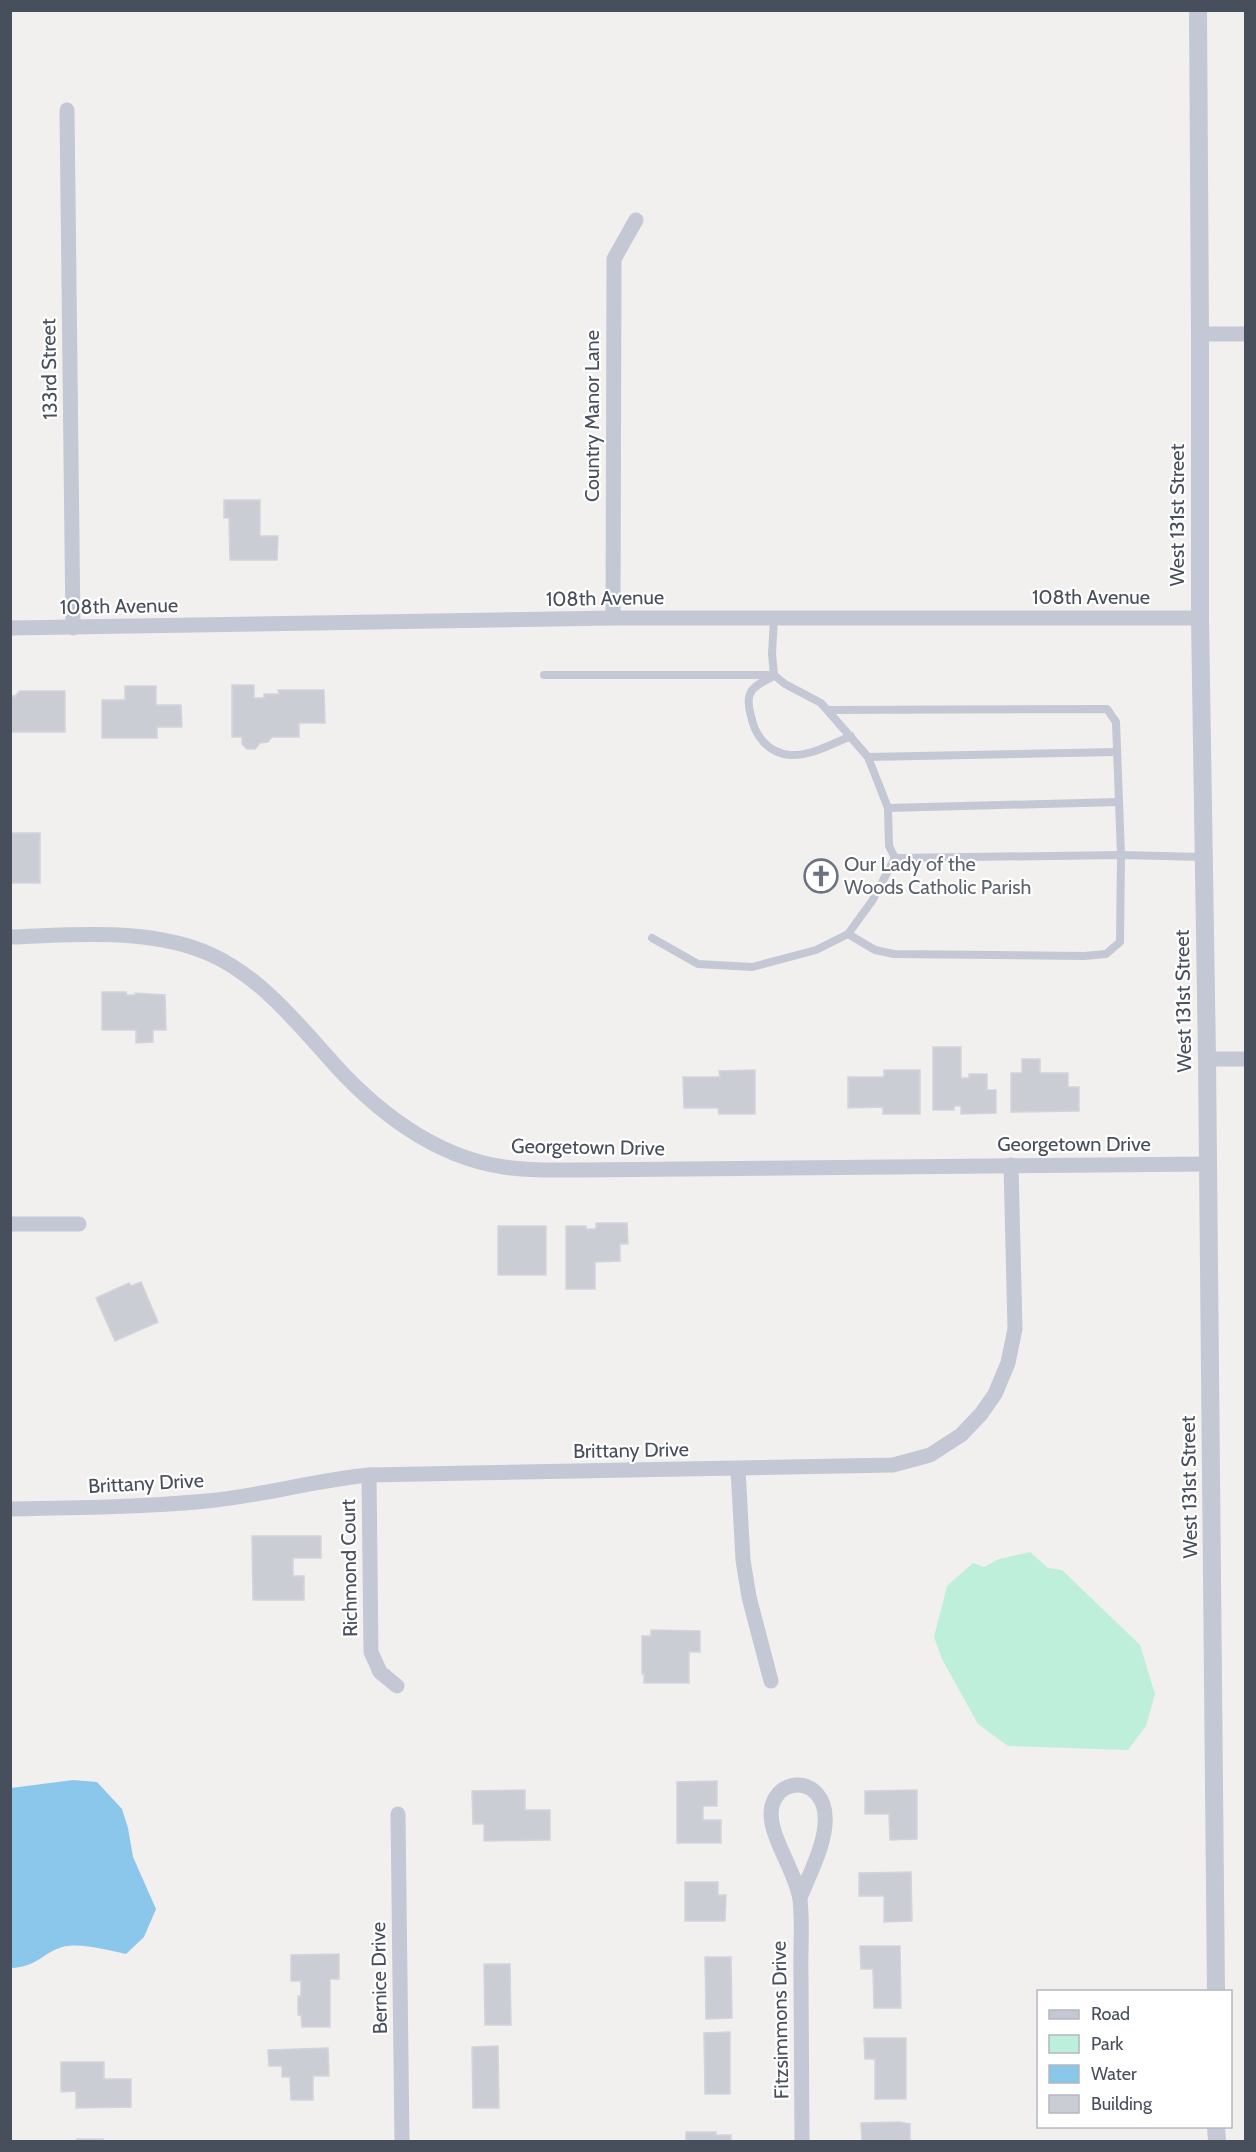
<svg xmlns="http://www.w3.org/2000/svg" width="1256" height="2152" font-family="Cabin,sans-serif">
  <rect width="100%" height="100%" fill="#f2efef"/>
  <polygon fill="#beefda" points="1030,1552 1048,1568 1062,1570 1140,1645 1155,1694 1146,1726 1128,1750 1008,1746 978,1724 942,1659 934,1637 947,1586 973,1563 984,1567 999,1559"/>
  <path fill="#8bc6eb" d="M73,1780l24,2 25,27 6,19 5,29 23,52 -12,28 -18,17c-17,-4 -47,-12 -64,-7 -21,7 -25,20 -51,21v-180z"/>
  <g fill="#cbcdd5" stroke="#d3d4db" stroke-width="1.5">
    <polygon points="224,500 260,500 260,536 278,536 277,560 230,560 229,518 224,518"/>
    <polygon points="232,685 254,685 254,698 264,698 264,694 279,694 278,690 324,690 325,723 299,723 299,737 272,737 268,742 260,743 255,749 247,749 242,744 242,737 232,737"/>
    <polygon points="125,686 156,686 156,705 181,705 182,727 157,727 157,738 102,738 102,700 125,700"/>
    <polygon points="20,691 65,691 65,732 10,732 10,696 15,696"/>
    <rect x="10" y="833" width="30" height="50"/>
    <polygon points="102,992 126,992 127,995 135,995 135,993 165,995 166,1030 153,1030 153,1042 136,1043 136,1030 102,1030"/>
    <polygon points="933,1047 961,1047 961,1078 969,1078 969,1074 987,1074 987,1090 996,1090 996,1113 961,1114 961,1106 954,1106 954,1110 933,1110"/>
    <polygon points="1022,1059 1040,1059 1040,1073 1068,1073 1068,1087 1079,1087 1079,1111 1011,1112 1011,1073 1022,1073"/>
    <polygon points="755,1070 755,1114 719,1114 718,1108 684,1108 683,1077 720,1077 719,1071"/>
    <polygon points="884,1070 920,1070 920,1114 883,1114 883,1107 848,1108 848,1077 884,1077"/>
    <polygon points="596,1223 627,1223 628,1244 620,1244 620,1261 595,1262 595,1289 566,1289 566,1226 586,1226 586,1229 596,1229"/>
    <rect x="498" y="1226" width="48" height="49"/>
    <polygon points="141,1282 158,1322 115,1341 96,1298 129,1283 131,1286"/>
    <polygon points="252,1536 321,1536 321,1558 293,1558 293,1576 304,1576 304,1600 253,1600"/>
    <polygon points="651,1630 700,1631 700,1652 689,1652 689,1683 644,1683 644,1674 642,1674 642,1636 651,1636"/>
    <polygon points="717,1781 717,1806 703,1806 703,1820 721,1820 721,1843 677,1843 677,1782"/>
    <polygon points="525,1790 525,1810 550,1810 550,1840 484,1841 484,1824 473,1824 472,1791"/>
    <polygon points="917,1790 917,1839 890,1840 889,1814 865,1814 865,1791"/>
    <polygon points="911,1872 912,1921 884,1922 884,1896 859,1896 859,1873"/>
    <polygon points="685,1882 718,1882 718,1895 726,1895 725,1921 685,1921"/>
    <polygon points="860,1946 900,1946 901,2008 874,2008 873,1969 861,1969"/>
    <polygon points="339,1954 339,1979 330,1979 330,2027 302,2027 301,2015 298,2015 298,1996 301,1996 301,1981 291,1981 291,1955"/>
    <polygon points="705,1957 731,1957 732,2018 706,2019"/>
    <polygon points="484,1964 510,1964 511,2025 485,2025"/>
    <polygon points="730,2032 730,2094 705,2094 704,2033"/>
    <polygon points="864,2038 906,2038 906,2099 875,2099 875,2059 865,2059"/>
    <polygon points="498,2046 499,2108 473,2108 472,2047"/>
    <polygon points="328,2048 329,2076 313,2076 313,2100 291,2100 290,2077 282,2077 282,2066 269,2066 268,2050"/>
    <polygon points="61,2062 104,2062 104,2079 131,2079 131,2107 76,2108 76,2091 61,2092"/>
    <polygon points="899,2122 910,2124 910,2142 862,2142 861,2123"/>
    <polygon points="686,2132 716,2132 716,2135 731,2135 731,2142 686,2142"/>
    <polygon points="77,2139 103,2139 103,2142 78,2142"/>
  </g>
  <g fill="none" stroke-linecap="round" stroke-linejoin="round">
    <g stroke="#c3c8d4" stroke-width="8">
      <polyline points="774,618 772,654 774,675 785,684 821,703 868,757 888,808 889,846 895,858 1121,855 1204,857"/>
      <polyline points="544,675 774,675"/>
      <path d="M772,677c-8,4 -19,9 -22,17 -3,7 -1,15 1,22 4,20 17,37 39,39 21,1 42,-11 61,-19"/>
      <polyline points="828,710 1107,709 1116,722 1121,855 1120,942 1106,954 1084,956 894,954 875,950 848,934"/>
      <polyline points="868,757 1117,752"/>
      <polyline points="888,808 1119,802"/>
      <polyline points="652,938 698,964 752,967 816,950 848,934 872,901 895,858"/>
    </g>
    <g stroke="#c3c8d4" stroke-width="15">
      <polyline points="67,110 73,628"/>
      <polyline points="1200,334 1246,334"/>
      <polyline points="613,618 614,259 636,220"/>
      <polyline points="10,628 613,618 1200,618"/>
      <path d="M10,937c65,-2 141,-10 202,18 47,22 81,63 115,101 45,52 106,101 177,111 25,4 51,3 77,3l627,-6"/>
      <polyline points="1207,1059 1246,1059"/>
      <polyline points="10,1224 79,1224"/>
      <polyline points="738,1469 743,1560 749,1597 771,1681"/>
      <polyline points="369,1475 371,1652 380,1672 397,1686"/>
      <path d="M10,1509c66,-1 132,-2 197,-8 55,-5 108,-21 162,-26l524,-10 37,-10 31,-20 20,-21 14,-20 13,-31 7,-34 -4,-164"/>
      <polyline points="398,1814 402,2142"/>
      <path d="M800,1898c9,-23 23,-49 25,-73 5,-58 -69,-50 -51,6 6,20 24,50 26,69 3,25 0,52 1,77 0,55 1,110 1,165"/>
    </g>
    <g stroke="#c3c8d4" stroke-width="18">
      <polyline points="1198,10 1200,334 1200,618 1207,1059 1216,1992"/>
      <polyline points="1216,2126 1217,2142"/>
    </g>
  </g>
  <defs>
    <g id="church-ring" transform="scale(1.725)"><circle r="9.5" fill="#fff" stroke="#6b7280" stroke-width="1.5"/><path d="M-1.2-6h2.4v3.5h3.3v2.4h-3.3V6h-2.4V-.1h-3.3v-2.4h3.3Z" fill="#6b7280"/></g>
  </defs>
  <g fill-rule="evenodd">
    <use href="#church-ring" x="821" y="876"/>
  </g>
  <g text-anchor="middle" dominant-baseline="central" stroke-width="4.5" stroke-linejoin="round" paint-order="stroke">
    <g font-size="20" fill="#474e5c" stroke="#fff">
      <text transform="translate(49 369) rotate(-91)">133rd Street</text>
      <text transform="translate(592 416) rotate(-90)">Country Manor Lane</text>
      <text transform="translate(1177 515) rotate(-90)">West 131st Street</text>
      <text x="1091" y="597">108th Avenue</text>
      <text transform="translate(605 598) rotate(-1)">108th Avenue</text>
      <text transform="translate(119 606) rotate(-1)">108th Avenue</text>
      <text transform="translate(1183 1001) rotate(-91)">West 131st Street</text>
      <text x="1074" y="1144">Georgetown Drive</text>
      <text transform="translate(588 1147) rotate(1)">Georgetown Drive</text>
      <text transform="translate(631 1450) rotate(-1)">Brittany Drive</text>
      <text transform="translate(146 1483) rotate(-3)">Brittany Drive</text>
      <text transform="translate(1189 1487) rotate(-91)">West 131st Street</text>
      <text transform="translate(349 1568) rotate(-91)">Richmond Court</text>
      <text transform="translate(379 1978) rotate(-91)">Bernice Drive</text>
      <text transform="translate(780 2020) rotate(-91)">Fitzsimmons Drive</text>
    </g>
    <g font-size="20" fill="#5b616d" stroke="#fff" text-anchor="start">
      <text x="844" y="864">Our Lady of the<tspan x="844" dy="23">Woods Catholic Parish</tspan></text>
    </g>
  </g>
  <rect width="1256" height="2152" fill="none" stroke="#474e5c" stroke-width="24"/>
  <rect x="1037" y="1990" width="195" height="138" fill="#ffffff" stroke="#b5b8be" stroke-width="1.5"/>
  <rect x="1049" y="2010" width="30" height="9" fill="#c3c8d4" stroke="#b5b8be" stroke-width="1.5"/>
  <text x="1091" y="2020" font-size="18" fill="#474e5c">Road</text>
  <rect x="1049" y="2035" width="30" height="18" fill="#beefda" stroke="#b5b8be" stroke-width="1.5"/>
  <text x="1091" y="2050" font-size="18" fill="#474e5c">Park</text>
  <rect x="1049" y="2065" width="30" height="18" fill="#8bc6eb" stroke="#b5b8be" stroke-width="1.5"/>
  <text x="1091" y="2080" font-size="18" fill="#474e5c">Water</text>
  <rect x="1049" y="2095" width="30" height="18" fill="#cbcdd5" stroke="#b5b8be" stroke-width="1.5"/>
  <text x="1091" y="2110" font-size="18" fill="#474e5c">Building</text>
</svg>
